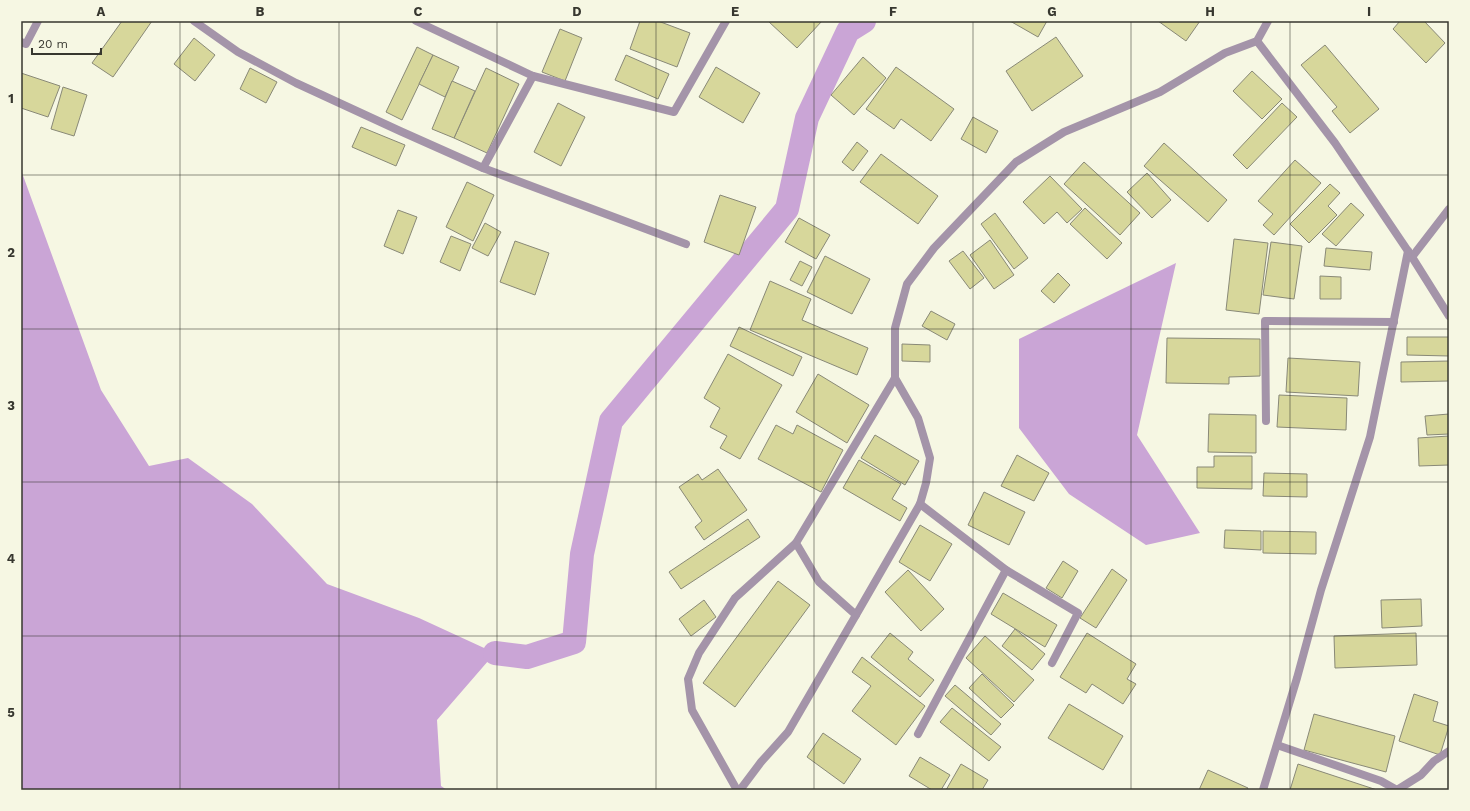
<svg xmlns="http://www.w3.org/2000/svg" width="1470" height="811" font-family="'Work Sans',sans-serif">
  <rect width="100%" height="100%" fill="#f6f7e3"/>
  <g fill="#caa5d6">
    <polygon points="21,170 101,390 149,466 188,458 252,504 327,584 419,618 495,653 437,720 441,786 447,790 21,790"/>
    <polygon points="1176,263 1137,435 1200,533 1146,545 1069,494 1019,428 1019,339"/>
  </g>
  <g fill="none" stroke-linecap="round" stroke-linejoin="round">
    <polyline stroke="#caa5d6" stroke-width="24" points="495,653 527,657 574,642 582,554 611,421 787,209 807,118 848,31 864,21"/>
  </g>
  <g fill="#d7d79b" stroke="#898977">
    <polygon points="122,21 152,21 113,77 92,63"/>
    <polygon points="640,21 658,21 690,33 677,67 630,49"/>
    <polygon points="768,21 822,21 797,48"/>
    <polygon points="1010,21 1047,21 1038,37"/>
    <polygon points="1158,21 1200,21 1186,41"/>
    <polygon points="1400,21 1424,21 1445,43 1426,63 1393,29"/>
    <polygon points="560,29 582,38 565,81 542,72"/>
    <polygon points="1056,37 1083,76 1032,111 1006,71"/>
    <polygon points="194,38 215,55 195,81 174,64"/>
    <polygon points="1325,45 1379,109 1350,133 1332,111 1337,107 1301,65"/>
    <polygon points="417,47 433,55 402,120 386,112"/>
    <polygon points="433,55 459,67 445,97 419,84"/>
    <polygon points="626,55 669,74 658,99 615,80"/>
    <polygon points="863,57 886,78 854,115 831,95"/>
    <polygon points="716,67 760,93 743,123 699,97"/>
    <polygon points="896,67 954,109 931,141 901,119 894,129 866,109"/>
    <polygon points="250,68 277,82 266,103 240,89"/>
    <polygon points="486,68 519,84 487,153 454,138"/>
    <polygon points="1252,71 1282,99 1262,119 1233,91"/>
    <polygon points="21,73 60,86 48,117 21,108"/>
    <polygon points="452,81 475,91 454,138 432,129"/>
    <polygon points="63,87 87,95 74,136 51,129"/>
    <polygon points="558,103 585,117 561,166 534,152"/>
    <polygon points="1282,103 1297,117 1247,169 1233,155"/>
    <polygon points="973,117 998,131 986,153 961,139"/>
    <polygon points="361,127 405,145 396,166 352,147"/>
    <polygon points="857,142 868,151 853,171 842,162"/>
    <polygon points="1164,143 1227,200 1208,222 1144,166"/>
    <polygon points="881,154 938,196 918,224 860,182"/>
    <polygon points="1295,160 1321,183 1274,235 1263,225 1273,214 1258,201"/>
    <polygon points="1084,162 1140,213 1120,235 1064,184"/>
    <polygon points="1147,173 1171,200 1152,218 1127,192"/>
    <polygon points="1050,176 1082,209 1067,223 1057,212 1044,224 1023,202"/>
    <polygon points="467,182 494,195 473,241 446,227"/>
    <polygon points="1330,184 1340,193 1328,206 1337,215 1309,243 1290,224"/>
    <polygon points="720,195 756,207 739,255 704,242"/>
    <polygon points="1351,203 1364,215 1336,246 1322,234"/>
    <polygon points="1085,208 1122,243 1107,259 1070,224"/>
    <polygon points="398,210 417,217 403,254 384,246"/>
    <polygon points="995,213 1028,258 1014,269 981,224"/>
    <polygon points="799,218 830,235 816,259 785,242"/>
    <polygon points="485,223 501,232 488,256 472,248"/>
    <polygon points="451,236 471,244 460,271 440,262"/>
    <polygon points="1234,239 1268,243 1259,314 1226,310"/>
    <polygon points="990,240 1014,275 994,289 970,255"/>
    <polygon points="515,241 549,253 535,295 500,282"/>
    <polygon points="1271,242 1302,246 1294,299 1263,295"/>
    <polygon points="1326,248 1372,252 1370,270 1324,266"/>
    <polygon points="963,251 984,278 970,289 949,261"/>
    <polygon points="825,256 870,279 852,314 807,292"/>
    <polygon points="800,261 812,267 802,286 790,280"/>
    <polygon points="1058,273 1070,285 1054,303 1041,291"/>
    <polygon points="1320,276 1341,277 1341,299 1320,299"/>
    <polygon points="770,281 811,299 802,320 868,348 857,375 750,330"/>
    <polygon points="931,311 955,324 947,340 922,326"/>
    <polygon points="739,327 802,357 793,376 730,346"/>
    <polygon points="1407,337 1449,337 1449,356 1407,355"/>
    <polygon points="1167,338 1260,339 1260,376 1229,377 1229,384 1166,383"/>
    <polygon points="902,344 930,345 930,362 902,361"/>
    <polygon points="728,354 782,385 740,459 720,448 727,436 710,427 720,408 704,398"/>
    <polygon points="1288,358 1360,362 1358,396 1286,392"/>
    <polygon points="1449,361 1449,381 1401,382 1401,362"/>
    <polygon points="818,374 869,405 847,443 796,412"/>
    <polygon points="1279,395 1347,398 1346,430 1277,427"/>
    <polygon points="1209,414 1256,415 1256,453 1208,452"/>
    <polygon points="1449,414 1449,434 1427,435 1425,416"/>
    <polygon points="776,425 793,434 797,425 843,450 821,492 758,459"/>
    <polygon points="875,435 919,461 905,485 861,458"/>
    <polygon points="1449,436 1449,465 1419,466 1418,438"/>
    <polygon points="1017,455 1049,473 1034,501 1001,486"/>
    <polygon points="1214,456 1252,456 1252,489 1197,488 1197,467 1214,467"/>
    <polygon points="859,460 901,484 892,499 907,508 900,521 843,488"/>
    <polygon points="718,469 747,510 704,540 695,527 702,521 679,487 698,474 702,480"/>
    <polygon points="1264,473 1307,474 1307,497 1263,496"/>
    <polygon points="984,492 1025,512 1009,545 968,525"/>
    <polygon points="748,519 760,537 681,589 669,572"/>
    <polygon points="920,525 952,544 930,581 899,562"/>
    <polygon points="1225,530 1261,531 1261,550 1224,548"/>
    <polygon points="1263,531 1316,532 1316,554 1263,553"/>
    <polygon points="1063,561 1078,571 1062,598 1046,588"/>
    <polygon points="1112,569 1127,580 1096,628 1080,618"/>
    <polygon points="908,570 944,609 921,631 885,592"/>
    <polygon points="778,581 810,605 735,707 703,683"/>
    <polygon points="1003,593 1057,625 1045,647 991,614"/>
    <polygon points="1421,599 1422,626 1382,628 1381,600"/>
    <polygon points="704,600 716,617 691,636 679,619"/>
    <polygon points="1015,629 1045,654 1032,670 1002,646"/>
    <polygon points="890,633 913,652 908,659 934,680 920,697 871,657"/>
    <polygon points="1087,633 1136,664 1127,679 1136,684 1123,704 1092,684 1086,693 1060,677"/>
    <polygon points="1416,633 1417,665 1335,668 1334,636"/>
    <polygon points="985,636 1034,680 1014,702 966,658"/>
    <polygon points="862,657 925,706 896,745 852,711 871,686 852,672"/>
    <polygon points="982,674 1014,705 1001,718 969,688"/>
    <polygon points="955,685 1001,724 991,735 945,696"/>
    <polygon points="1414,694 1438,702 1433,721 1449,726 1440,755 1399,741"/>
    <polygon points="1069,704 1123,736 1103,770 1048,738"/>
    <polygon points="952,708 1001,747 989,761 940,722"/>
    <polygon points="1314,714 1395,736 1386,772 1304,750"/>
    <polygon points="823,733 861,759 844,784 807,757"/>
    <polygon points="920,757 950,775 941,790 932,790 909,776"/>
    <polygon points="961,764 988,780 982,790 946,790"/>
    <polygon points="1298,764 1377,790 1290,790"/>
    <polygon points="1208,770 1248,788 1247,790 1199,790"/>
  </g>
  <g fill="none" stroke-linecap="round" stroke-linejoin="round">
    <g stroke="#a494a9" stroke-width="8">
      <polyline points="194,21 238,52 296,83 400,131 483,168 686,244"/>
      <polyline points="416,21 533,76 674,112 726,21"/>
      <polyline points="1257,41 1335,143 1412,257 1449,316"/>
      <polyline points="21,42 26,44 38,21"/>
      <polyline points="483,168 533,76"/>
      <polyline points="1412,257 1449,209"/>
      <polyline points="1266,421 1265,321 1394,322"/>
      <polyline points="920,504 1006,570 1078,613 1052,663"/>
      <polyline points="856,615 920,504 926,483 930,458 918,418 895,378"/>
      <polyline points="918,734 1006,570"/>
      <polyline points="1277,745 1381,781 1397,790 1421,775 1434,761 1449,751"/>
      <polyline points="737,790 692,710 688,679 699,653 735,598 796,543"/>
      <polyline points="740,790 761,762 788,732 856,615 819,582 796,543 895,378 895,328 907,284 934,248 1016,162 1064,132 1160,92 1225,53 1257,41 1268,21"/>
      <polyline points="1263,790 1297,678 1321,590 1370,437 1408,251"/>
    </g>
  </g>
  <path fill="none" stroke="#37372f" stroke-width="1" stroke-opacity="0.55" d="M180,21v769M339,21v769M497,21v769M656,21v769M814,21v769M973,21v769M1131,21v769M1290,21v769M21,175h1428M21,329h1428M21,482h1428M21,636h1428"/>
  <rect width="1470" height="811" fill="none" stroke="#f6f7e3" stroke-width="44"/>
  <path d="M32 48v6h69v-6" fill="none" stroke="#37372f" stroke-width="2"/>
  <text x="38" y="48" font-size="12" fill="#37372f" stroke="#f6f7e3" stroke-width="3" paint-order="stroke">20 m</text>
  <rect x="22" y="22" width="1426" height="767" fill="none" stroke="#37372f" stroke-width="1.5"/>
  <g font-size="13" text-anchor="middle" font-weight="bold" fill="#37372f">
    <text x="101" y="16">A</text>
    <text x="260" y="16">B</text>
    <text x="418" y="16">C</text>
    <text x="577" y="16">D</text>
    <text x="735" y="16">E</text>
    <text x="893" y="16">F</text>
    <text x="1052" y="16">G</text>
    <text x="1210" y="16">H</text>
    <text x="1369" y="16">I</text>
    <text x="11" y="103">1</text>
    <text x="11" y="257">2</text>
    <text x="11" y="410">3</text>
    <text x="11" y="563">4</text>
    <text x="11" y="717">5</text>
  </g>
</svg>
